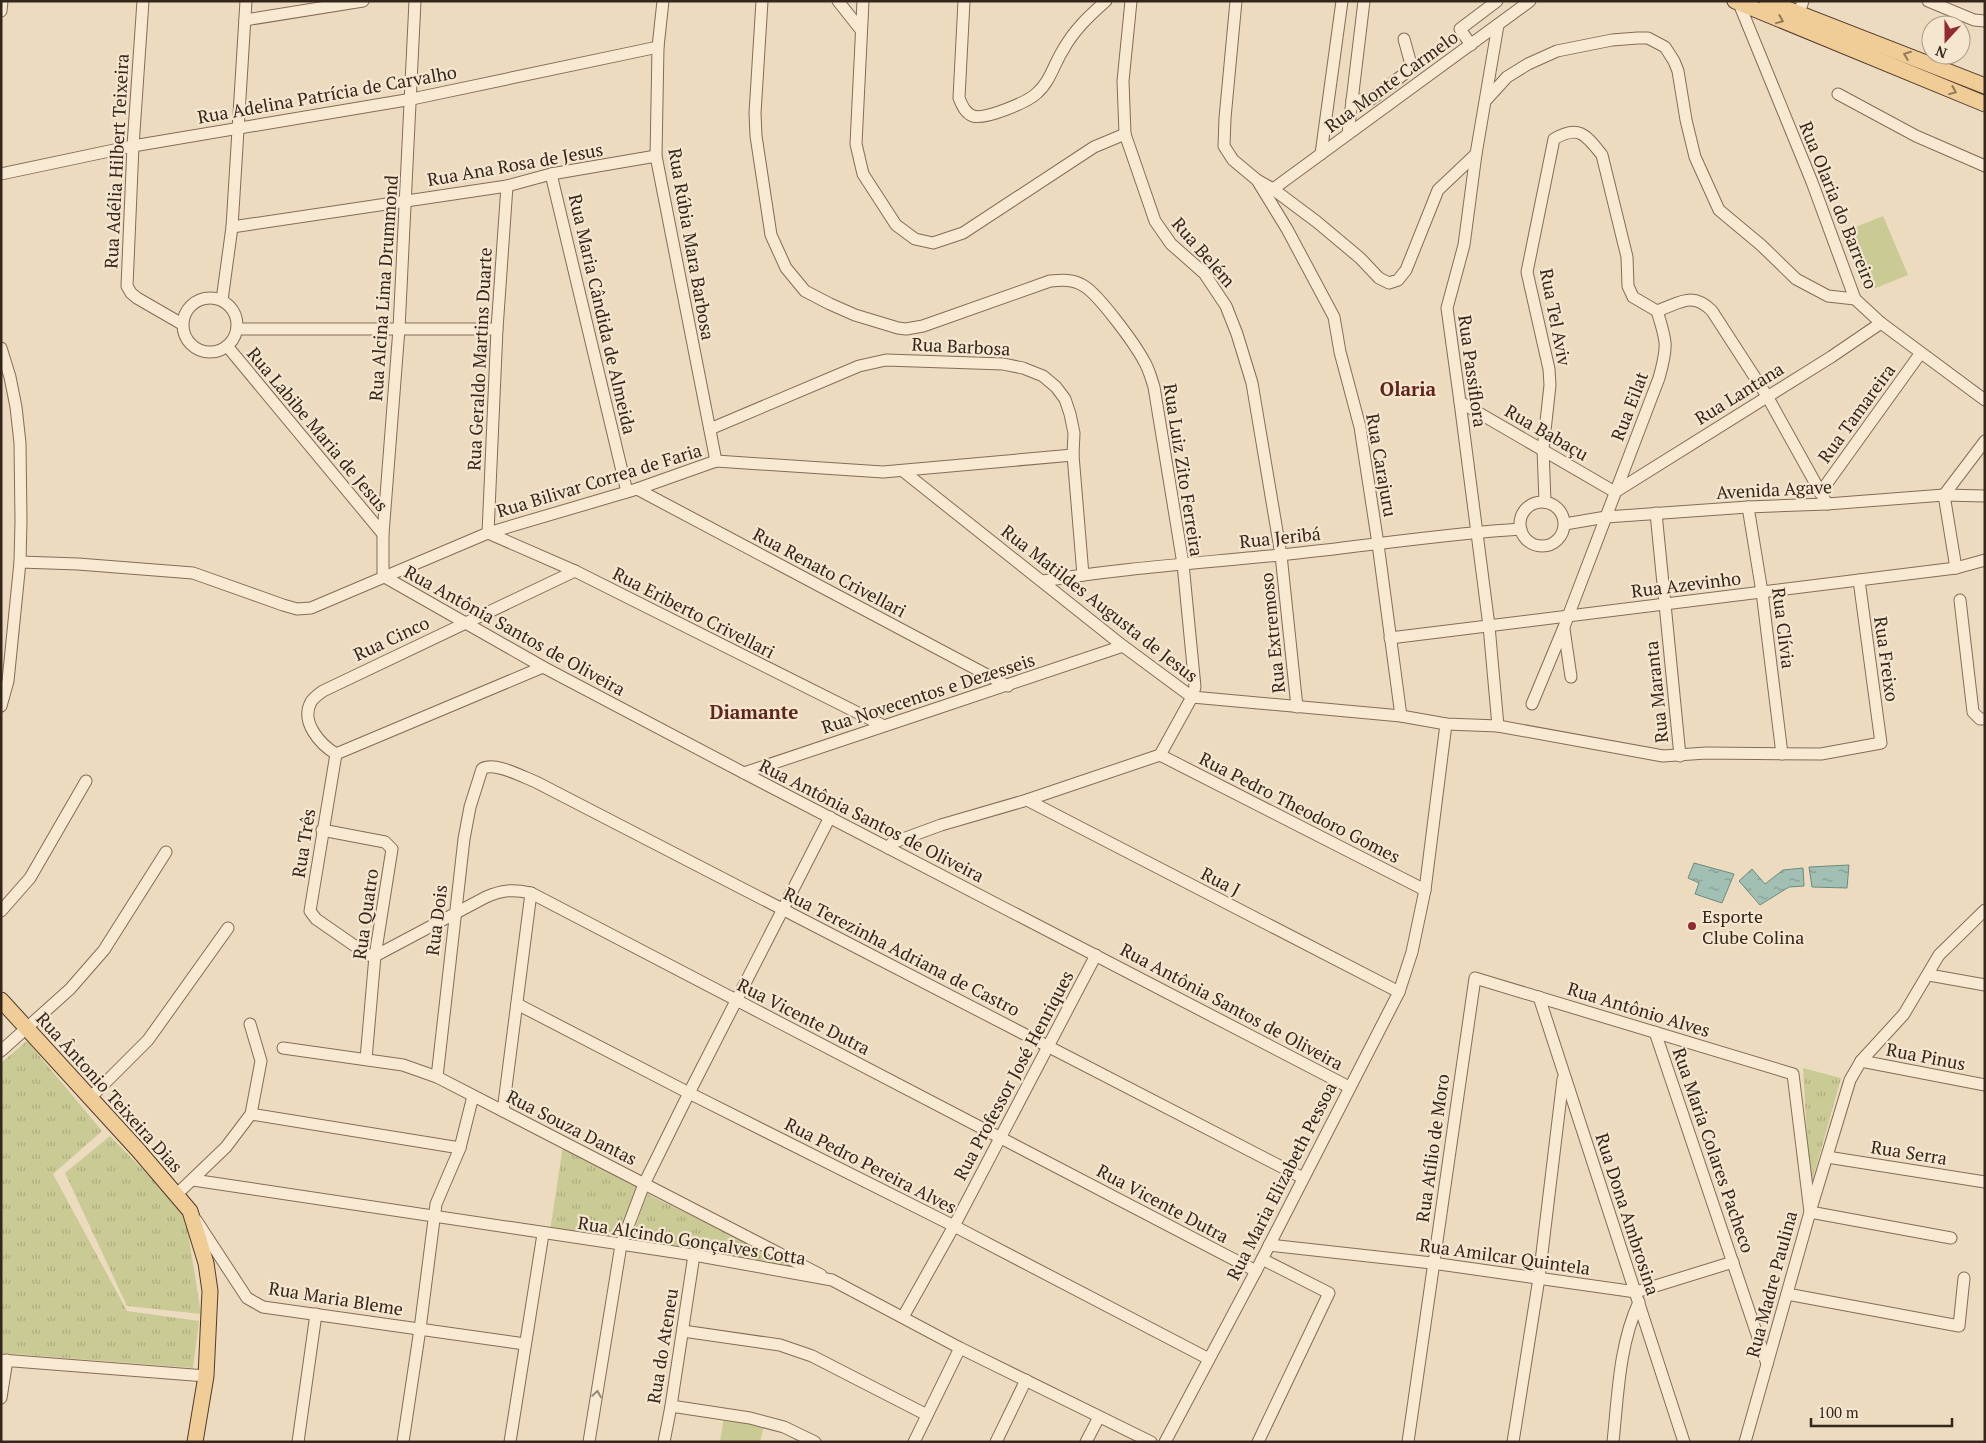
<svg xmlns="http://www.w3.org/2000/svg" width="1986" height="1443" font-family="'PT Serif',serif">
  <defs>
    <pattern id="park-tufts" width="24" height="20" patternUnits="userSpaceOnUse" patternTransform="scale(1.25)"><rect width="24" height="20" fill="#c9ca94"/><path d="M3 7l-1-3M5 7V3M7 7l1-3M15 17l-1-3M17 17v-4M19 17l1-3" fill="none" stroke="#adad7f"/></pattern>
    <pattern id="water-ripples" width="26" height="14" patternUnits="userSpaceOnUse" patternTransform="scale(1.25)"><rect width="26" height="14" fill="#a2bfb4"/><path d="M2 4q2-2 4 0t4 0M15 11q2-2 4 0t4 0" fill="none" stroke="#859b92"/></pattern>
  </defs>
  <rect width="100%" height="100%" fill="#eddbbf"/>
  <g fill="#c9ca94">
    <polygon points="1883,216 1908,275 1866,292 1841,233"/>
    <polygon points="724,1417 764,1425 760,1442 720,1442"/>
  </g>
  <g fill="url(#park-tufts)">
    <polygon points="27,1041 102,1131 53,1174 127,1311 199,1321 193,1368 1,1353 1,1063"/>
    <polygon points="1803,1068 1841,1078 1810,1189"/>
    <polygon points="110,1136 185,1213 201,1314 127,1306 65,1173"/>
    <polygon points="563,1146 639,1185 618,1240 550,1231"/>
    <polygon points="647,1194 801,1269 631,1239"/>
  </g>
  <g fill="url(#water-ripples)" stroke="#6a8c80">
    <polygon points="1694,863 1734,874 1722,903 1695,894 1699,883 1688,878"/>
    <polygon points="1849,865 1847,888 1812,887 1809,867"/>
    <polygon points="1803,868 1804,886 1789,887 1760,905 1739,881 1752,869 1765,884 1783,870"/>
  </g>
  <g fill="none" stroke-linecap="round" stroke-linejoin="round">
    <g stroke="#856c58" stroke-width="13">
      <g id="minor">
        <polyline points="143,1 133,146 127,286 131,293 137,298 182,324"/>
        <polyline points="663,1 658,47 656,156 716,461"/>
        <path d="M762,1l-7,112 1,23 15,99 15,33 19,23 25,13 25,11 43,13 8,1 17,-3 127,-45c12,-1 23,-2 34,5 15,9 51,58 60,75 5,8 7,17 10,26l29,177 12,123 -3,10 -32,58 -133,45 -86,25 -49,18 -4,5"/>
        <polyline points="838,1 861,30"/>
        <polyline points="863,1 856,144 863,174 896,225 915,239 933,243 963,233 1094,147 1125,134"/>
        <path d="M964,1l-5,97c3,7 6,15 14,18 12,4 55,-14 64,-23 13,-11 17,-29 26,-43 11,-20 26,-34 43,-49"/>
        <polyline points="1131,1 1123,81 1125,134 1155,221 1171,244 1204,273 1226,306 1237,334 1252,383 1281,555 1297,707"/>
        <polyline points="1236,1 1225,118 1224,146 1233,160 1257,180 1273,189 1317,222 1360,258 1379,278 1389,283 1398,280 1406,270 1438,190 1476,154"/>
        <polyline points="1738,1 1812,182 1855,299 1881,323 1985,400"/>
        <polyline points="1928,1 1974,20 1985,21"/>
        <polyline points="1,11 2,1"/>
        <polyline points="1799,13 1803,1"/>
        <polyline points="245,20 363,1"/>
        <polyline points="1498,25 1476,154 1464,245 1447,308 1460,402 1489,626 1498,726"/>
        <polyline points="1471,45 1460,29 1497,1"/>
        <polyline points="1838,94 1916,136 1985,166"/>
        <polyline points="1352,100 1370,100 1412,68 1404,39"/>
        <polyline points="1486,100 1507,77 1528,64 1557,51 1612,40 1638,38 1648,38 1665,47 1674,61 1678,71 1686,120 1695,157 1719,210 1761,245 1796,279 1828,296 1855,299"/>
        <polyline points="1348,134 1364,1"/>
        <polyline points="1321,154 1342,1"/>
        <polyline points="1,174 133,146 412,99 658,47"/>
        <polyline points="551,174 627,492"/>
        <polyline points="1257,180 1287,229 1334,317 1340,352 1360,427 1378,544 1401,716"/>
        <polyline points="507,186 497,329 488,533 575,571 882,725"/>
        <polyline points="1273,189 1530,1"/>
        <polyline points="232,227 507,186 551,174 656,156"/>
        <circle cx="210" cy="325" r="27"/>
        <polyline points="222,300 232,227 246,1"/>
        <path d="M1657,311c23,-8 35,-20 55,0l55,85 60,108"/>
        <polyline points="237,329 497,329"/>
        <polyline points="227,346 383,534"/>
        <polyline points="1,348 10,377 16,407 20,443 21,521 20,562 8,681 1,706"/>
        <polyline points="1460,402 1615,492 1831,357 1881,323"/>
        <polyline points="710,429 859,366 886,360 1003,364 1023,368 1043,376 1056,387 1065,399 1070,414 1074,433 1073,455 1083,575"/>
        <polyline points="903,471 1123,646 1192,697 1401,716 1446,724 1498,726 1663,756 1706,753 1821,754 1881,743 1859,580"/>
        <polyline points="637,489 1008,686"/>
        <polyline points="1820,493 1920,354"/>
        <circle cx="1542" cy="524" r="22"/>
        <polyline points="1748,507 1762,592 1782,754"/>
        <polyline points="1656,513 1680,756"/>
        <polyline points="1565,524 1606,517 1748,507 1827,504 1944,495 1985,496"/>
        <polyline points="20,562 78,564 193,573 283,605 297,609 311,608 488,533 637,489 716,461 883,472 1073,455"/>
        <polyline points="1956,568 1944,495 1985,441"/>
        <polyline points="383,576 543,667 744,773 1349,1087"/>
        <polyline points="383,576 383,534 399,329 415,1"/>
        <path d="M1043,581c79,-13 158,-18 237,-26 81,-8 160,-21 241,-26"/>
        <polyline points="1960,600 1973,712 1980,719 1985,719"/>
        <polyline points="1564,629 1571,677"/>
        <polyline points="1390,638 1956,568 1985,560"/>
        <path d="M1532,704l32,-77 95,-249c9,-32 8,-36 -2,-67l-24,-14 -5,-11 -1,-29 -25,-102c-16,-20 -23,-31 -48,-16l-27,133 22,97 1,16 -7,64 2,53"/>
        <path d="M336,754l-26,157 6,8 52,36 7,1 111,-59c16,-7 27,-8 45,-4l725,378"/>
        <path d="M336,754c-16,-10 -36,-32 -25,-52 2,-4 8,-8 12,-11l252,-120"/>
        <polyline points="336,754 543,667"/>
        <polyline points="1160,755 1425,890"/>
        <path d="M744,773c126,-43 253,-84 379,-127"/>
        <polyline points="1027,800 1399,992"/>
        <polyline points="322,830 385,842 392,849 375,956 366,1059"/>
        <polyline points="1,911 30,878 86,781"/>
        <polyline points="1929,975 1985,985"/>
        <polyline points="1539,997 1684,1442"/>
        <polyline points="517,1004 689,1093 954,1226 1209,1359"/>
        <polyline points="1655,1032 1767,1364"/>
        <polyline points="283,1048 403,1065 437,1077 821,1275"/>
        <polyline points="1,1051 70,989 104,950 166,852"/>
        <polyline points="1861,1061 1985,1085"/>
        <path d="M437,1077l27,-238 6,-32 12,-38c12,-8 41,8 54,13l767,396"/>
        <polyline points="91,1097 148,1040 228,928"/>
        <polyline points="503,1111 531,893"/>
        <polyline points="251,1114 460,1148"/>
        <polyline points="1827,1157 1985,1182"/>
        <polyline points="193,1180 694,1255 832,1280 960,1348 1151,1442"/>
        <polyline points="177,1194 226,1147 251,1114 261,1061 250,1024"/>
        <polyline points="1810,1212 1951,1238"/>
        <polyline points="196,1220 247,1298 263,1307 525,1344"/>
        <polyline points="1269,1245 1432,1263 1636,1292 1733,1262"/>
        <polyline points="1787,1294 1959,1326 1964,1278"/>
        <polyline points="903,1317 954,1226 1096,955"/>
        <polyline points="683,1331 780,1345 812,1356 927,1415"/>
        <polyline points="1,1360 206,1376"/>
        <polyline points="1,1398 7,1360"/>
        <polyline points="671,1406 750,1418 784,1427 815,1442"/>
        <polyline points="298,1442 316,1314"/>
        <polyline points="403,1442 420,1329 436,1204 460,1148 473,1096"/>
        <polyline points="510,1442 543,1234"/>
        <polyline points="589,1442 621,1245 644,1184 689,1093 830,817"/>
        <polyline points="664,1442 671,1406 694,1255"/>
        <polyline points="914,1442 960,1348"/>
        <polyline points="996,1442 1026,1380"/>
        <polyline points="1086,1442 1099,1417"/>
        <polyline points="1165,1442 1256,1271 1399,992 1412,952 1425,890 1446,724"/>
        <polyline points="1258,1442 1329,1293 1262,1259"/>
        <polyline points="1408,1442 1475,978 1793,1074 1810,1212"/>
        <polyline points="1513,1442 1539,1278 1563,1079"/>
        <path d="M1613,1442c5,-47 6,-97 26,-140"/>
        <polyline points="1745,1442 1810,1212 1850,1080 1861,1061 1904,1014 1939,955 1985,910"/>
      </g>
    </g>
    <g stroke="#523b2d" stroke-width="17">
      <g id="major">
        <polyline points="1735,1 1985,104"/>
        <polyline points="1767,1 1985,86"/>
        <polyline points="1,1000 138,1150 190,1211 206,1263 210,1291 206,1376 195,1442"/>
      </g>
    </g>
    <use href="#minor" stroke="#f8e9d2" stroke-width="11"/>
    <use href="#major" stroke="#f0cc97" stroke-width="15"/>
  </g>
  <defs><path id="oneway-chevron" d="M-2-3.5L2.5 0L-2 3.5" fill="none" stroke-width="1.6" stroke-linecap="round" stroke-linejoin="round" transform="scale(1.25)"/></defs>
  <g stroke="#92795a">
    <use href="#oneway-chevron" transform="translate(1780 20) rotate(22)"/>
    <use href="#oneway-chevron" transform="translate(1907 55) rotate(-159)"/>
    <use href="#oneway-chevron" transform="translate(1953 91) rotate(22)"/>
  </g>
  <use stroke="#968877" href="#oneway-chevron" transform="translate(597 1394) rotate(-81)"/>
  <circle fill="#932934" stroke="#f4e6cf" stroke-width="2" cx="1692" cy="926" r="5"/>
  <g text-anchor="middle" dominant-baseline="central" stroke-width="4.5" stroke-linejoin="round" paint-order="stroke">
    <g font-size="18" fill="#35261c" stroke="#f4e6cf">
      <text transform="translate(1391 81) rotate(-36)">Rua Monte Carmelo</text>
      <text transform="translate(327 94) rotate(-10)">Rua Adelina Patrícia de Carvalho</text>
      <text transform="translate(116 161) rotate(-87)">Rua Adélia Hilbert Teixeira</text>
      <text transform="translate(515 164) rotate(-10)">Rua Ana Rosa de Jesus</text>
      <text transform="translate(1839 205) rotate(68)">Rua Olaria do Barreiro</text>
      <text transform="translate(692 244) rotate(80)">Rua Rúbia Mara Barbosa</text>
      <text transform="translate(1204 252) rotate(49)">Rua Belém</text>
      <text transform="translate(383 288) rotate(-86)">Rua Alcina Lima Drummond</text>
      <text transform="translate(603 314) rotate(77)">Rua Maria Cândida de Almeida</text>
      <text transform="translate(1556 317) rotate(79)">Rua Tel Aviv</text>
      <text transform="translate(961 346) rotate(3)">Rua Barbosa</text>
      <text transform="translate(479 359) rotate(-87)">Rua Geraldo Martins Duarte</text>
      <text transform="translate(1473 371) rotate(82)">Rua Passiflora</text>
      <text transform="translate(1739 393) rotate(-32)">Rua Lantana</text>
      <text transform="translate(1629 406) rotate(-69)">Rua Eilat</text>
      <text transform="translate(1856 413) rotate(-54)">Rua Tamareira</text>
      <text transform="translate(318 429) rotate(50)">Rua Labibe Maria de Jesus</text>
      <text transform="translate(1547 432) rotate(30)">Rua Babaçu</text>
      <text transform="translate(1382 465) rotate(80)">Rua Carajuru</text>
      <text transform="translate(1184 470) rotate(81)">Rua Luiz Zito Ferreira</text>
      <text transform="translate(599 480) rotate(-17)">Rua Bilivar Correa de Faria</text>
      <text transform="translate(1774 489) rotate(-3)">Avenida Agave</text>
      <text transform="translate(1280 537) rotate(-6)">Rua Jeribá</text>
      <text transform="translate(830 572) rotate(28)">Rua Renato Crivellari</text>
      <text transform="translate(1686 584) rotate(-7)">Rua Azevinho</text>
      <text transform="translate(1100 603) rotate(38)">Rua Matildes Augusta de Jesus</text>
      <text transform="translate(694 612) rotate(27)">Rua Eriberto Crivellari</text>
      <text transform="translate(1784 628) rotate(83)">Rua Clívia</text>
      <text transform="translate(515 630) rotate(29)">Rua Antônia Santos de Oliveira</text>
      <text transform="translate(1272 633) rotate(-96)">Rua Extremoso</text>
      <text transform="translate(391 638) rotate(-25)">Rua Cinco</text>
      <text transform="translate(1887 659) rotate(82)">Rua Freixo</text>
      <text transform="translate(1656 692) rotate(-96)">Rua Maranta</text>
      <text transform="translate(928 693) rotate(-18)">Rua Novecentos e Dezesseis</text>
      <text transform="translate(1300 807) rotate(27)">Rua Pedro Theodoro Gomes</text>
      <text transform="translate(872 820) rotate(27)">Rua Antônia Santos de Oliveira</text>
      <text transform="translate(303 843) rotate(-81)">Rua Três</text>
      <text transform="translate(1221 881) rotate(27)">Rua J</text>
      <text transform="translate(365 914) rotate(-82)">Rua Quatro</text>
      <text transform="translate(436 920) rotate(-83)">Rua Dois</text>
      <text transform="translate(902 951) rotate(27)">Rua Terezinha Adriana de Castro</text>
      <text transform="translate(1232 1006) rotate(28)">Rua Antônia Santos de Oliveira</text>
      <text transform="translate(1639 1009) rotate(17)">Rua Antônio Alves</text>
      <text transform="translate(804 1016) rotate(27)">Rua Vicente Dutra</text>
      <text transform="translate(1926 1056) rotate(11)">Rua Pinus</text>
      <text transform="translate(1013 1075) rotate(-62)">Rua Professor José Henriques</text>
      <text transform="translate(110 1092) rotate(48)">Rua Ântonio Teixeira Dias</text>
      <text transform="translate(572 1127) rotate(27)">Rua Souza Dantas</text>
      <text transform="translate(1432 1148) rotate(-82)">Rua Atílio de Moro</text>
      <text transform="translate(1714 1150) rotate(71)">Rua Maria Colares Pacheco</text>
      <text transform="translate(1909 1152) rotate(9)">Rua Serra</text>
      <text transform="translate(871 1165) rotate(27)">Rua Pedro Pereira Alves</text>
      <text transform="translate(1281 1181) rotate(-63)">Rua Maria Elizabeth Pessoa</text>
      <text transform="translate(1163 1203) rotate(28)">Rua Vicente Dutra</text>
      <text transform="translate(1628 1214) rotate(72)">Rua Dona Ambrosina</text>
      <text transform="translate(692 1240) rotate(9)">Rua Alcindo Gonçalves Cotta</text>
      <text transform="translate(1505 1256) rotate(8)">Rua Amilcar Quintela</text>
      <text transform="translate(1771 1284) rotate(-75)">Rua Madre Paulina</text>
      <text transform="translate(336 1298) rotate(9)">Rua Maria Bleme</text>
      <text transform="translate(662 1346) rotate(-81)">Rua do Ateneu</text>
    </g>
    <g font-size="18" fill="#35261c" stroke="#f4e6cf" text-anchor="start">
      <text x="1702" y="916">Esporte<tspan x="1702" dy="21">Clube Colina</tspan></text>
    </g>
    <g font-size="19" font-weight="bold" fill="#60241d" stroke="#f4e6cf">
      <text x="1408" y="388">Olaria</text>
      <text x="754" y="711">Diamante</text>
    </g>
  </g>
  <rect width="1986" height="1443" fill="none" stroke="#35261c" stroke-width="5"/>
  <g transform="translate(1946 40) rotate(201)"><circle r="24" fill="#f4e6cf" stroke="#a89987"/>
  <path d="M0-4L9 19L0 12L-9 19Z" fill="#932934"/>
  <text y="-8" font-size="14" font-weight="bold" text-anchor="middle" fill="#35261c">N</text>
  </g>
  <path d="M1811 1418v8h141v-8" fill="none" stroke="#35261c" stroke-width="2.5"/>
  <text x="1818" y="1418" font-size="15" fill="#35261c" stroke="#f4e6cf" stroke-width="4" paint-order="stroke">100 m</text>
</svg>
